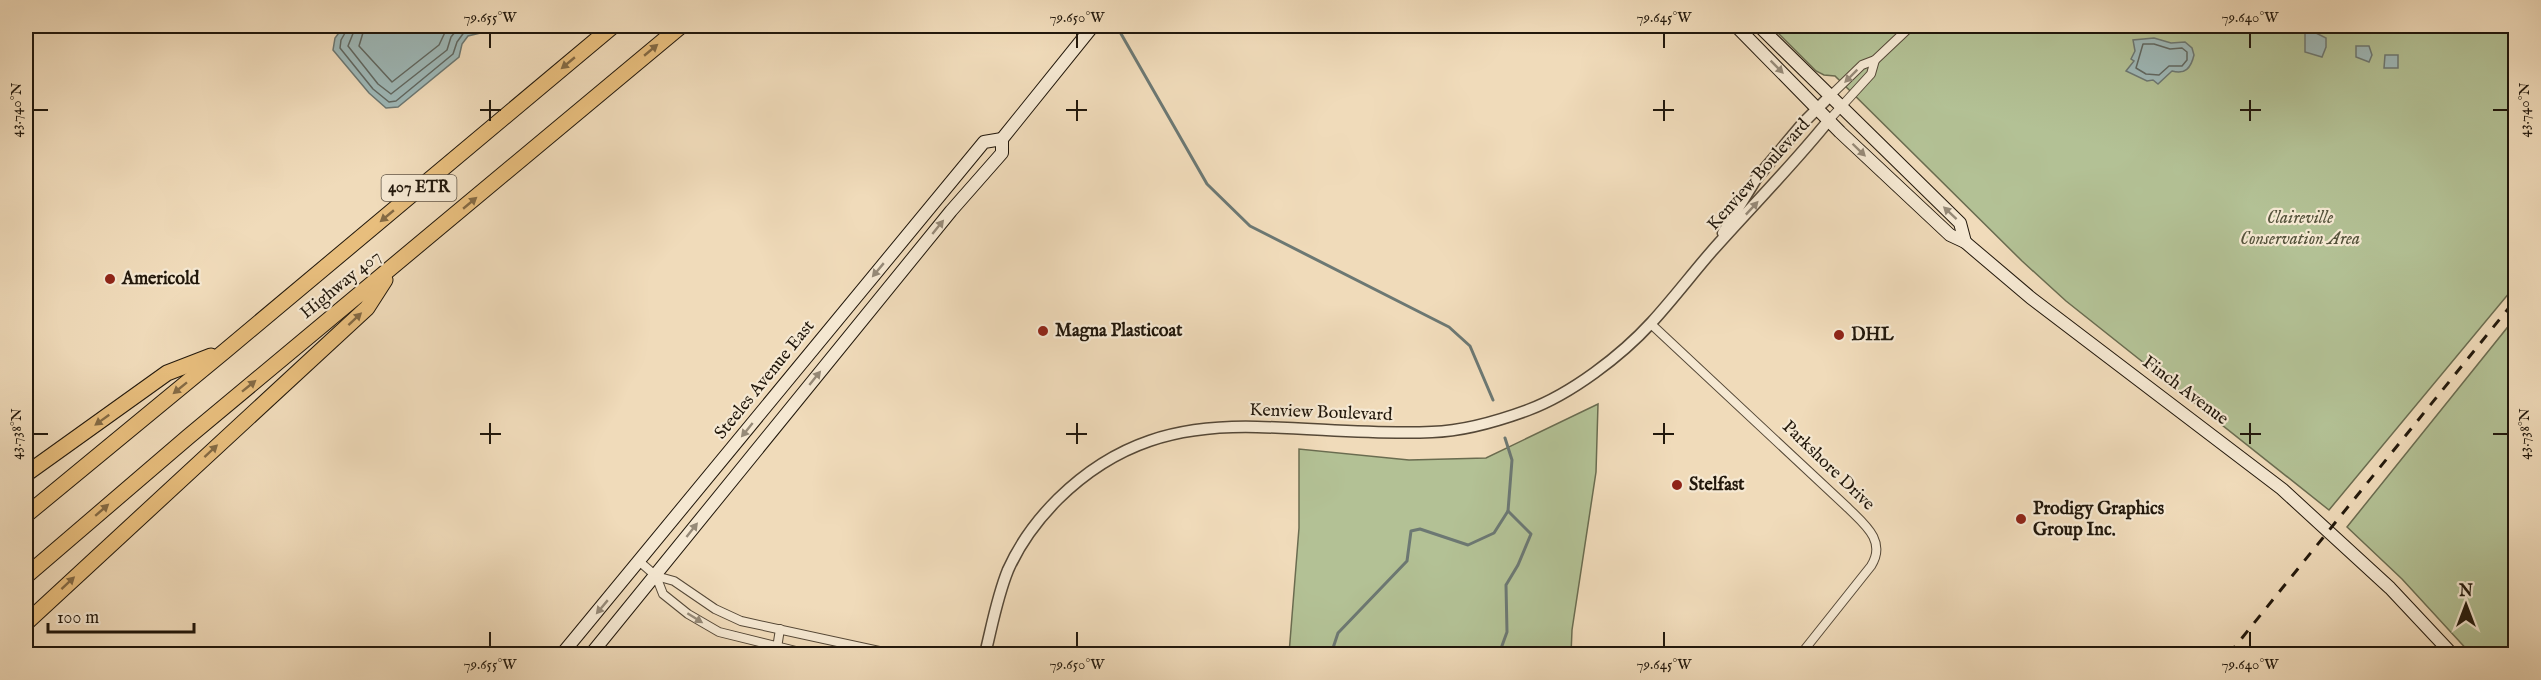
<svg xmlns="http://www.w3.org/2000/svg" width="2541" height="680" font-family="'IM FELL English',serif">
  <rect width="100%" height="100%" fill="#f0dbba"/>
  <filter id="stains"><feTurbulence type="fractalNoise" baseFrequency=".00333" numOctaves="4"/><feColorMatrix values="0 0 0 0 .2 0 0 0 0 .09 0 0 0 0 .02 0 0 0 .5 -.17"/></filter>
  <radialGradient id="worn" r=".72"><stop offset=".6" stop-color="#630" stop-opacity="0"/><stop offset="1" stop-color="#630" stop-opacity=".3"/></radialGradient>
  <g fill="#b3c195" stroke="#6a6c50" stroke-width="1.5">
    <polygon points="1771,26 2515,26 2515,286 2329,510 2066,301 2022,261 1835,76 1824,75 1816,71"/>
    <polygon points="2515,318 2515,654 2471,654 2402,579 2347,527"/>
    <polygon points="1598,404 1596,472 1572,630 1571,654 1289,654 1299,528 1299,449 1409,460 1486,458"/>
  </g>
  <g fill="#9eb9b9" stroke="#6c7873" stroke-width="1.5">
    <polygon points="344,26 502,26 497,29 468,36 462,44 459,57 398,107 386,108 369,93 333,50 335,38"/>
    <polygon points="2305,31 2312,31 2326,38 2326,47 2322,57 2305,52"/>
    <path d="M2154,38l17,5 14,-1 7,6 2,7c-3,13 -9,20 -22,16l-14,13 -5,-4 -6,1 -21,-10 8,-10 -3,-2 4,-8 -2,-11z"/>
    <polygon points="2356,46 2369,46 2372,55 2369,62 2356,57"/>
    <polygon points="2385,55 2398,55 2398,68 2384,68"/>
  </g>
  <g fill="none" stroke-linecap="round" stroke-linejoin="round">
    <g stroke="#606862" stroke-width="1.5">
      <polyline points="349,26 341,40 340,48 373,89 389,102 396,101 453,54 457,42 465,31 486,26"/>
      <polyline points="356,26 348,46 378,84 391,94 447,50 451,37 460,26"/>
      <polyline points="365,26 359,46 392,82 439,45 448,26"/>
      <polygon points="2143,44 2154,44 2170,49 2182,48 2187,52 2187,60 2182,66 2169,66 2159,75 2146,74 2136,68"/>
    </g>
    <g stroke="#6c7873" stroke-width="3">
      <polyline points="1120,32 1207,184 1250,226 1449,327 1470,346 1493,400"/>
      <polyline points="1331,654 1338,633 1407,561 1411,531 1420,529 1468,545 1494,533 1508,511 1512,460 1505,438"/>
      <polyline points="1499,654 1507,632 1506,585 1518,565 1531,534 1508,511"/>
    </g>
    <g stroke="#554837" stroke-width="10">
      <g id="minor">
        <polyline points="1830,96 1862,65 1875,60 1911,26"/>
        <polyline points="1829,120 1871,74 1875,60"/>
        <path d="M1651,324l197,184c16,16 39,33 23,58l-70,88"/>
        <polyline points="640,562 656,576 674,581 715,609 741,621 893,654"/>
        <polyline points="656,576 663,594 688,614 719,632 808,654"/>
        <polyline points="777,648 780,629"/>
      </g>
    </g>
    <g stroke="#554837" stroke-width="13">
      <g id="tertiary">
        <polyline points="1723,233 1756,179 1804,122 1830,96"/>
        <path d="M985,654c7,-28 12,-57 23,-84 12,-27 30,-51 50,-71 58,-57 120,-74 199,-72 58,1 117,8 175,5 32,-1 66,-11 96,-22 43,-16 93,-54 124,-88 21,-23 40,-48 60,-71 39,-44 80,-85 117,-131"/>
      </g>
    </g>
    <g stroke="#21170b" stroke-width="14">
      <g id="secondary">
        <polyline points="1736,26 1840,132 1950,235 1965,242 2031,298 2282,489 2390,588 2452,654"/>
        <polyline points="1759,26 1960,223 1965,242"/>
        <polyline points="562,654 984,142 1002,139"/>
        <polyline points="591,654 951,211 1002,153 1002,139 1093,26"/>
      </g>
    </g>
    <g stroke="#21170b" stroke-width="17">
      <g id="motorway">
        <polyline points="26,474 167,373 211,356"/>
        <polyline points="26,515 225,351 613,26"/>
        <polyline points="26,576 188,437 681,26"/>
        <polyline points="26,623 367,308 385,280"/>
      </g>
    </g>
    <use href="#minor" stroke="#f5e8d2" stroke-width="8"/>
    <use href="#tertiary" stroke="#f5e8d2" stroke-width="10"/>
    <use href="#secondary" stroke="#f5e8d2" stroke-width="12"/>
    <use href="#motorway" stroke="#e8be7d" stroke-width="15"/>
    <polyline stroke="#21170b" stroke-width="3" stroke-dasharray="10 10" stroke-linecap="butt" points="2229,654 2516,299"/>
  </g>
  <defs><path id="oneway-solid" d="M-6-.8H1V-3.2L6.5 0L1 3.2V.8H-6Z" transform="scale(1.5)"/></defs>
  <g fill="#846a44">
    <use href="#oneway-solid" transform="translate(651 50) rotate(-40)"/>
    <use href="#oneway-solid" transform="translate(568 63) rotate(140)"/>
    <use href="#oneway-solid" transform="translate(470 203) rotate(-40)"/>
    <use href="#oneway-solid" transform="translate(387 216) rotate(140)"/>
    <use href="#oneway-solid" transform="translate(355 319) rotate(-43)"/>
    <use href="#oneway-solid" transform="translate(249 386) rotate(-39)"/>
    <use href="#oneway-solid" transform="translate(180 388) rotate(141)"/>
    <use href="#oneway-solid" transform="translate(102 420) rotate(144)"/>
    <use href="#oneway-solid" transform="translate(211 451) rotate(-43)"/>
    <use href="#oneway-solid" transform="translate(102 510) rotate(-41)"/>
    <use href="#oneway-solid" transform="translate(68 583) rotate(-43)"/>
  </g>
  <g fill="#968a78">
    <use href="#oneway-solid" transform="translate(1777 67) rotate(45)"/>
    <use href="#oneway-solid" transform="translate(1851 76) rotate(135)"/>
    <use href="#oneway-solid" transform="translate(1859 150) rotate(44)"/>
    <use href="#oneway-solid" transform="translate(1752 208) rotate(-47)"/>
    <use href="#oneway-solid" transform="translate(1950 213) rotate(-137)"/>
    <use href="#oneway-solid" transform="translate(938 227) rotate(-51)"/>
    <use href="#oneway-solid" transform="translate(878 270) rotate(130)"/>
    <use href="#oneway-solid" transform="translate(815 378) rotate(-51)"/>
    <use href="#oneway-solid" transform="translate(747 430) rotate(129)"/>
    <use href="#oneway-solid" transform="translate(692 530) rotate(-52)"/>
    <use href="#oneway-solid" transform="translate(602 607) rotate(130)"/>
    <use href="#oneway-solid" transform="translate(695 618) rotate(32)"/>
  </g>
  <path fill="none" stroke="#21170b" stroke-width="2" d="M490,33v15M1077,33v15M1664,33v15M2250,33v15M490,100v21M1077,100v21M1664,100v21M2250,100v21M33,110h15M480,110h21M1066,110h21M1653,110h21M2240,110h21M2493,110h15M490,423v21M1077,423v21M1664,423v21M2250,423v21M33,434h15M480,434h21M1066,434h21M1653,434h21M2240,434h21M2493,434h15M490,632v15M1077,632v15M1664,632v15M2250,632v15"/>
  <g fill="#8f2418" stroke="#f5e8d2" stroke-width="2">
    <circle cx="110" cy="279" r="6"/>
    <circle cx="1043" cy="331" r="6"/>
    <circle cx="1839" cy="335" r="6"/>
    <circle cx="1677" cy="485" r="6"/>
    <circle cx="2021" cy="519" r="6"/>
  </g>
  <g text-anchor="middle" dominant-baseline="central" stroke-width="4.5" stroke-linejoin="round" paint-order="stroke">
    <rect fill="#f5e8d2" stroke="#615647" stroke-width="1.5" x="381.5" y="175" width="75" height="26" rx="4.5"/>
    <g font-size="16" font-weight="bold" fill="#21170b">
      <text x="419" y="188">407 ETR</text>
    </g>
    <g font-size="18" fill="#21170b" stroke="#f5e8d2">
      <text transform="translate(1759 175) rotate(-48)">Kenview Boulevard</text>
      <text transform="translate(341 285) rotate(-39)">Highway 407</text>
      <text transform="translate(765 380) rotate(-51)">Steeles Avenue East</text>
      <text transform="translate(2185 391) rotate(37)">Finch Avenue</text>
      <text transform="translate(1321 413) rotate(2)">Kenview Boulevard</text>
      <text transform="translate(1828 466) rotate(44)">Parkshore Drive</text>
    </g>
    <g font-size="18" font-style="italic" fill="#54523b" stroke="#f5e8d2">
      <text x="2300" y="218">Claireville<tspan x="2300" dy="21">Conservation Area</tspan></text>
    </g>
    <g font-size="18" font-weight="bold" fill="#21170b" stroke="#f5e8d2" text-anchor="start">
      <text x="122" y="279">Americold</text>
      <text x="1055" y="331">Magna Plasticoat</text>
      <text x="1851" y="335">DHL</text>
      <text x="1689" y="485">Stelfast</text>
      <text x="2033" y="509">Prodigy Graphics<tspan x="2033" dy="21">Group Inc.</tspan></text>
    </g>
  </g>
  <rect width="2541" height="680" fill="none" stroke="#f0dbba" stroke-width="66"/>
  <g transform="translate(2466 605)" stroke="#f5e8d2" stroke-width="4.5" paint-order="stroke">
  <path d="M0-4.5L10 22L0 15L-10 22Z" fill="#21170b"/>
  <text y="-9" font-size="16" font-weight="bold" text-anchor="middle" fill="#21170b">N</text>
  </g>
  <path d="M48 623v9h146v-9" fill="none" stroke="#21170b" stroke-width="3"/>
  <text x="57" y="623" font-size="18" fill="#21170b" stroke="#f5e8d2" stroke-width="4.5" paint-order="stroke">100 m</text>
  <rect x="33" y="33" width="2475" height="614" fill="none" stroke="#21170b" stroke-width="2"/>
  <g font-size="15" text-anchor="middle" fill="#21170b">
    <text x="490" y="22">79.655°W</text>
    <text x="1077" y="22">79.650°W</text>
    <text x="1664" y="22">79.645°W</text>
    <text x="2250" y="22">79.640°W</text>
    <text transform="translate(16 110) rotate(-90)" y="5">43.740°N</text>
    <text transform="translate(2524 110) rotate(-90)" y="5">43.740°N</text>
    <text transform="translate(16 434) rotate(-90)" y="5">43.738°N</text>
    <text transform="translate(2524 434) rotate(-90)" y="5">43.738°N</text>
    <text x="490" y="669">79.655°W</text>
    <text x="1077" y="669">79.650°W</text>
    <text x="1664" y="669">79.645°W</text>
    <text x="2250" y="669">79.640°W</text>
  </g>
  <rect width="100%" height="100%" filter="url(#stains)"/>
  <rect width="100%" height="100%" fill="url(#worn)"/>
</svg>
